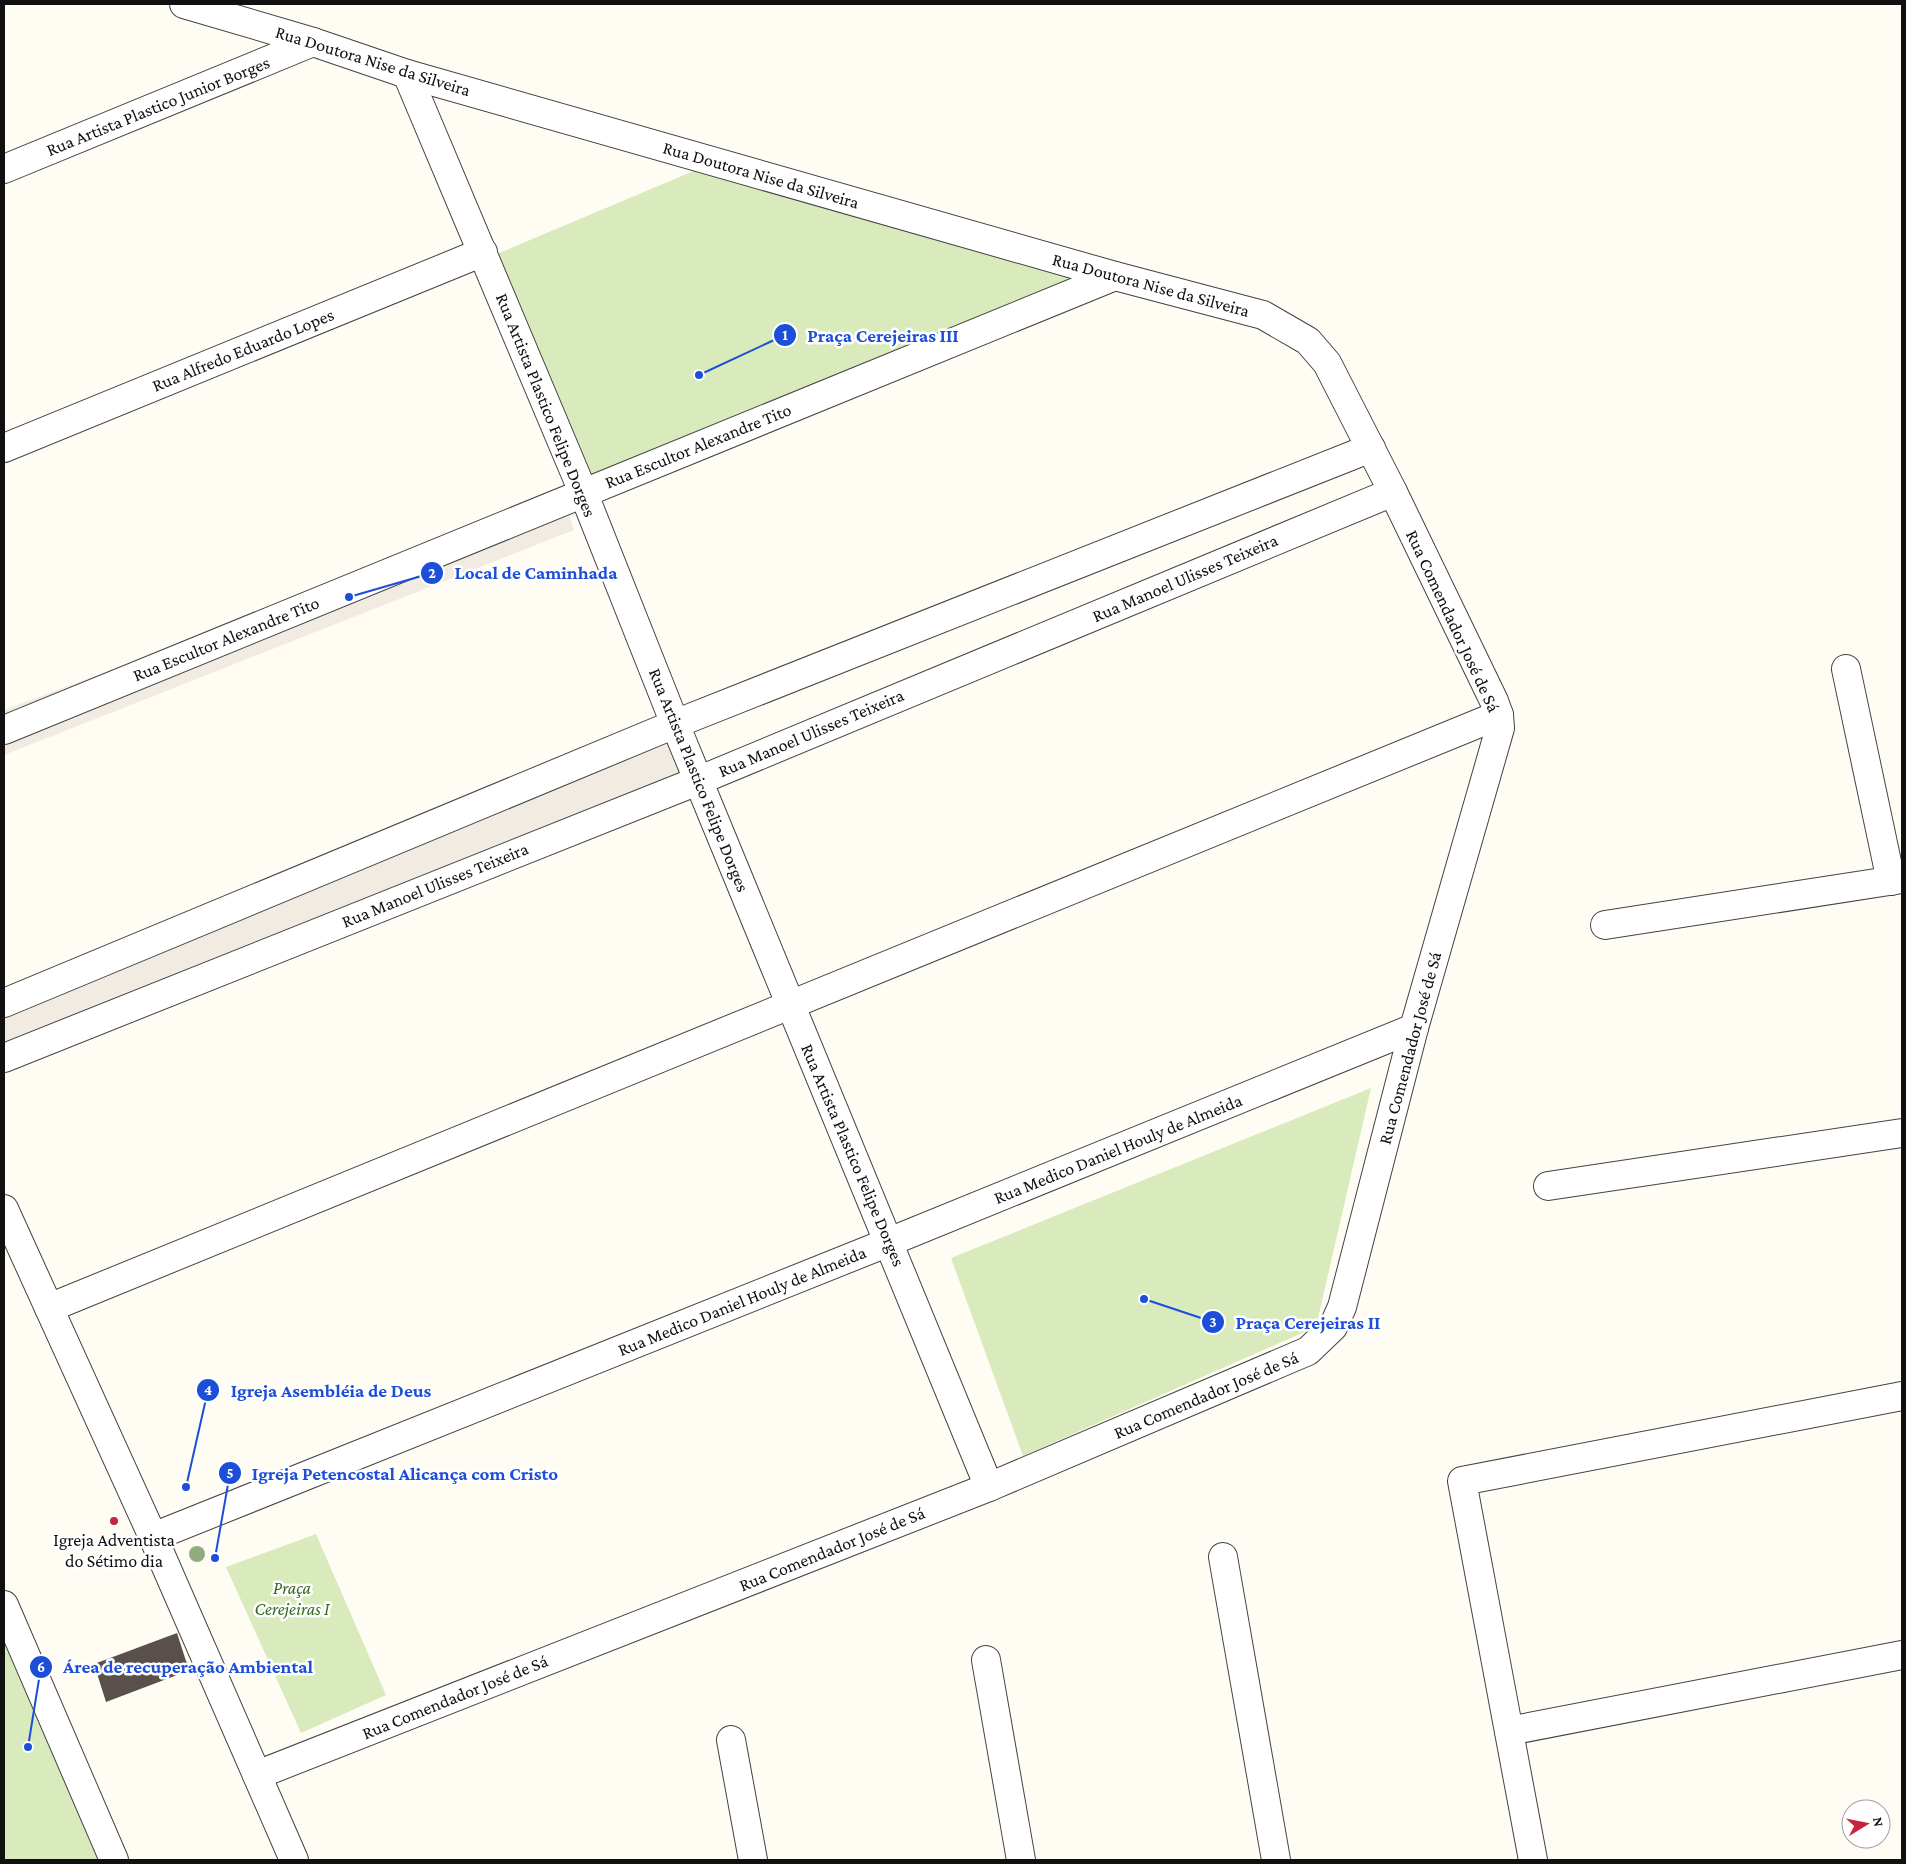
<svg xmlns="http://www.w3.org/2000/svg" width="1906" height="1864" font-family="'Crimson Pro',serif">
  <rect width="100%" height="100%" fill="#fffcf4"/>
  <g fill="#d9ebbc">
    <polygon points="727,157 1110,270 590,480 497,254"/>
    <polygon points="1371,1088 1316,1327 1023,1456 951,1258"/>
    <polygon points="316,1534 386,1695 301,1733 226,1567"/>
    <polygon points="4,1634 99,1860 4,1860"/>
  </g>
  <g fill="#f1ebe1">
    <polygon points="562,492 574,530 4,755 4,710 124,665"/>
    <polygon points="690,725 707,781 4,1059 4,997"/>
  </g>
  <polygon fill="#59504c" points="177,1633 186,1661 193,1669 106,1702 94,1664"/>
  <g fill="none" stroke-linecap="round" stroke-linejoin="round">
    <g stroke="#434343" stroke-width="30">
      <g id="street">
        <polyline points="184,4 313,42 407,74 1115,276 1263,315 1308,341 1327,363 1393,492 1494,701 1499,715 1500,728 1414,1028 1342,1307 1333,1327 1308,1351 989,1487 257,1775"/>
        <polyline points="407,74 583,492 675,724 989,1487"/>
        <polyline points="4,169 313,42"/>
        <polyline points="4,448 483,252"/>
        <polyline points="1846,669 1891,881"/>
        <polyline points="4,730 1115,276"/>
        <polyline points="1605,925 1902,879"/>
        <polyline points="4,1003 675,724 1371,448"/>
        <polyline points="4,1058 700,780 1393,492"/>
        <polyline points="1548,1186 1902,1133"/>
        <polyline points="4,1209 153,1537 294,1860"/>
        <polyline points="49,1308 1499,715"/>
        <polyline points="153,1537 889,1242 1414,1028"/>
        <polyline points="1223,1557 1276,1860"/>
        <polyline points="4,1605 114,1860"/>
        <polyline points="986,1660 1021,1860"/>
        <polyline points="1509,1731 1902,1655"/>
        <polyline points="731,1740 753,1860"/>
        <polyline points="1533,1860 1462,1481 1902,1396"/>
      </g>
    </g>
    <use href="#street" stroke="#fff" stroke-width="28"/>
  </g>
  <circle fill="#90ac7f" cx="197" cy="1554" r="8"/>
  <circle fill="#c3263e" stroke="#fff" stroke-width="2" cx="114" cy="1521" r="5"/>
  <g text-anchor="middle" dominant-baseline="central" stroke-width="5" stroke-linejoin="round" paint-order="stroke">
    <g font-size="18" fill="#101010" stroke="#fff">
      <text transform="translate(373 61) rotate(17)">Rua Doutora Nise da Silveira</text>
      <text transform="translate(158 106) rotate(-22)">Rua Artista Plastico Junior Borges</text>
      <text transform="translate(761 175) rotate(16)">Rua Doutora Nise da Silveira</text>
      <text transform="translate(1151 285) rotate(15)">Rua Doutora Nise da Silveira</text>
      <text transform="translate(243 350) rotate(-22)">Rua Alfredo Eduardo Lopes</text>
      <text transform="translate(546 405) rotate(68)">Rua Artista Plastico Felipe Dorges</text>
      <text transform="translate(698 446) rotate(-22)">Rua Escultor Alexandre Tito</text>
      <text transform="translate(1185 578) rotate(-23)">Rua Manoel Ulisses Teixeira</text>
      <text transform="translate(1453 621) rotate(65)">Rua Comendador José de Sá</text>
      <text transform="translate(226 639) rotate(-22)">Rua Escultor Alexandre Tito</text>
      <text transform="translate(811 733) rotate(-23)">Rua Manoel Ulisses Teixeira</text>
      <text transform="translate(699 780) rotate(68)">Rua Artista Plastico Felipe Dorges</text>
      <text transform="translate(435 885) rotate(-22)">Rua Manoel Ulisses Teixeira</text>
      <text transform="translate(1410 1048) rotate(-75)">Rua Comendador José de Sá</text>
      <text transform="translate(1118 1149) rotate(-22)">Rua Medico Daniel Houly de Almeida</text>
      <text transform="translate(853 1155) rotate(67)">Rua Artista Plastico Felipe Dorges</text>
      <text transform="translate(742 1301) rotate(-22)">Rua Medico Daniel Houly de Almeida</text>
      <text transform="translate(1206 1395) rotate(-23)">Rua Comendador José de Sá</text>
      <text transform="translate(832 1549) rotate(-22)">Rua Comendador José de Sá</text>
      <text transform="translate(455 1697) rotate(-22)">Rua Comendador José de Sá</text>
    </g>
    <g font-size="18" fill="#101010" stroke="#fff">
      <text x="114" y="1540">Igreja Adventista<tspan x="114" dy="21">do Sétimo dia</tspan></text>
    </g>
    <g font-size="18" font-style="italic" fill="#366a1f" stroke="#fff">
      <text x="292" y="1588">Praça<tspan x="292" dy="21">Cerejeiras I</tspan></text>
    </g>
  </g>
  <path fill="none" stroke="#1d4ed8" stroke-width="2" d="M699 375L785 335M349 597L432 573M1144 1299L1213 1322M186 1487L208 1390M215 1558L230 1473M28 1747L41 1667"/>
  <g fill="#1d4ed8" stroke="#fff" stroke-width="2">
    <circle cx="699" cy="375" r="5"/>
    <circle cx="349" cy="597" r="5"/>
    <circle cx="1144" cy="1299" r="5"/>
    <circle cx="186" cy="1487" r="5"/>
    <circle cx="215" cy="1558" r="5"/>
    <circle cx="28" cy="1747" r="5"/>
    <circle cx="785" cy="335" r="12"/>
    <circle cx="432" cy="573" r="12"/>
    <circle cx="1213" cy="1322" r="12"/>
    <circle cx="208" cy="1390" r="12"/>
    <circle cx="230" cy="1473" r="12"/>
    <circle cx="41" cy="1667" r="12"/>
  </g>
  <g font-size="15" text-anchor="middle" font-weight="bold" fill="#fff">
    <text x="785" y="340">1</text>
    <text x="432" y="578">2</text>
    <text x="1213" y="1327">3</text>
    <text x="208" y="1395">4</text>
    <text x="230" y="1478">5</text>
    <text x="41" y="1672">6</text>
  </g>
  <g font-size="19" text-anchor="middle" font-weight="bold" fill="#1d4ed8" stroke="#fff" stroke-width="5" stroke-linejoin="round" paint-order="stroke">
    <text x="883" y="342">Praça Cerejeiras III</text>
    <text x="536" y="579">Local de Caminhada</text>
    <text x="1308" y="1329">Praça Cerejeiras II</text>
    <text x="331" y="1397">Igreja Asembléia de Deus</text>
    <text x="405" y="1480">Igreja Petencostal Alicança com Cristo</text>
    <text x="188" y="1673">Área de recuperação Ambiental</text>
  </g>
  <rect width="1906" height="1864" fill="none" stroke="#101010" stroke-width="10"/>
  <g transform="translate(1866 1824) rotate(80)"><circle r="24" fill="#ffffff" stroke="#9f9f9f"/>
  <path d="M0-4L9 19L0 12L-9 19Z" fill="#c3263e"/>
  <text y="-8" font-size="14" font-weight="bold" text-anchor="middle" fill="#101010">N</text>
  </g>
</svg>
